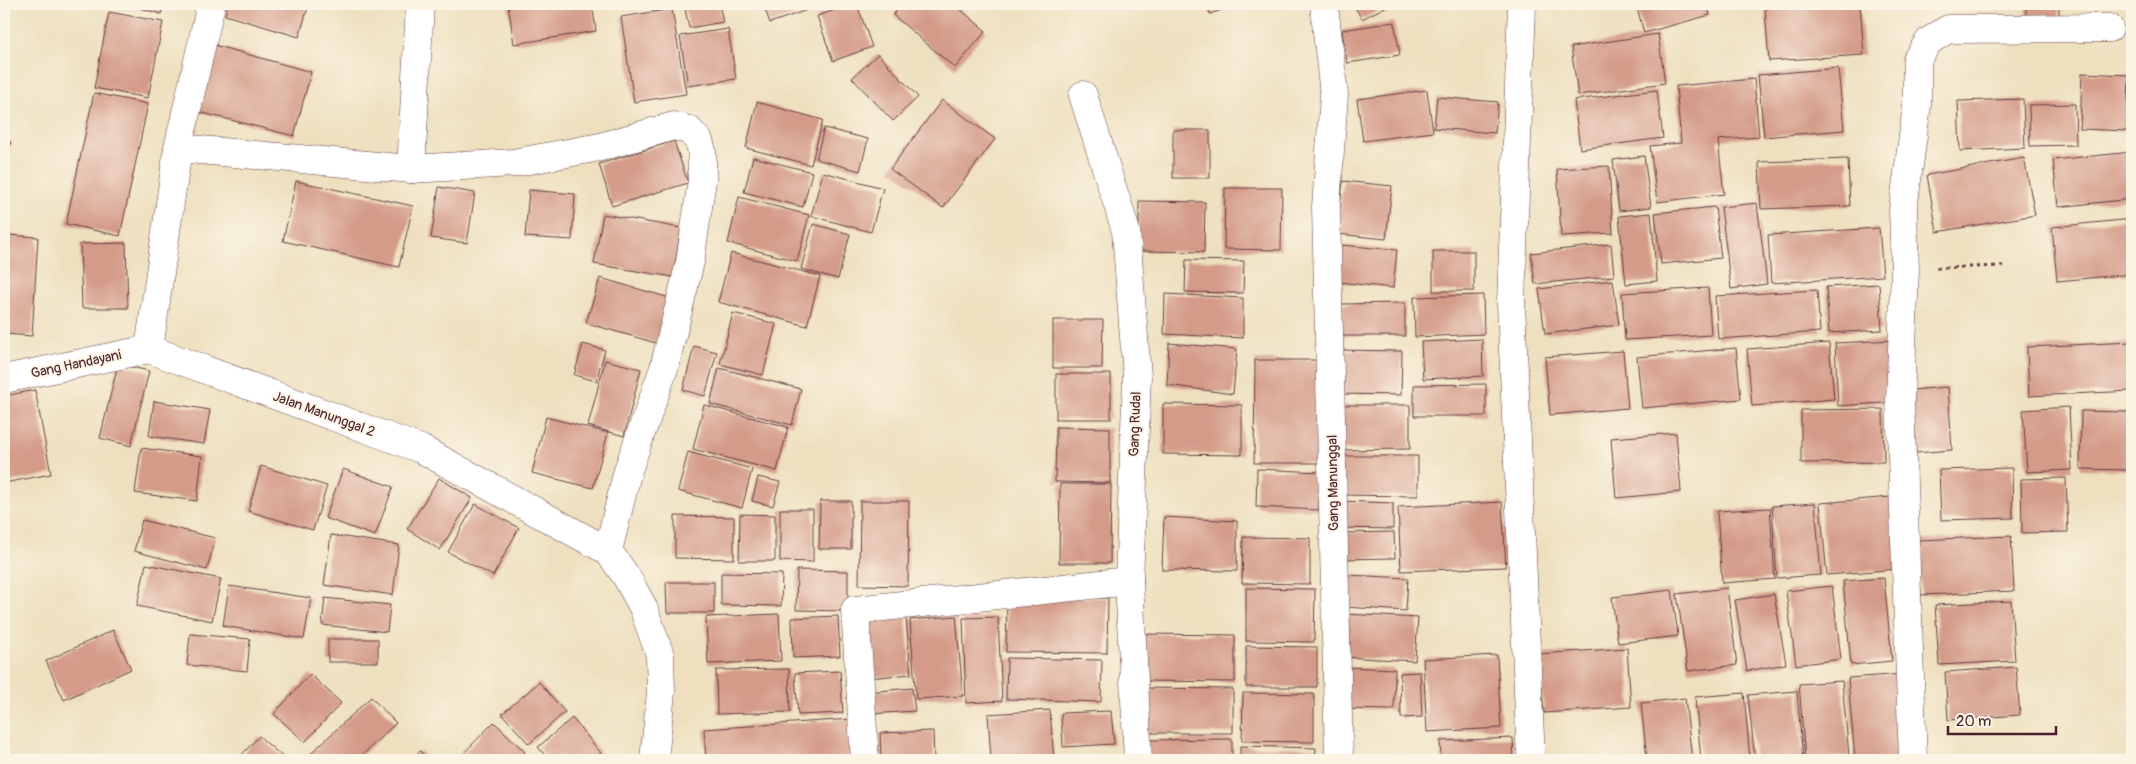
<svg xmlns="http://www.w3.org/2000/svg" width="2136" height="764" font-family="Pangolin,sans-serif">
  <rect width="100%" height="100%" fill="#fcf5e5"/>
  <filter id="ink" filterUnits="userSpaceOnUse"><feTurbulence type="fractalNoise" baseFrequency=".02" numOctaves="2"/><feDisplacementMap in="SourceGraphic" scale="10" xChannelSelector="R" yChannelSelector="G"/><feConvolveMatrix kernelMatrix="1 2 1 2 8 2 1 2 1" color-interpolation-filters="sRGB"/></filter>
  <filter id="wash" filterUnits="userSpaceOnUse"><feTurbulence type="fractalNoise" baseFrequency=".0096" numOctaves="4" result="noise"/><feDisplacementMap in="SourceGraphic" scale="20" xChannelSelector="R" yChannelSelector="G"/><feGaussianBlur stdDeviation="1.12" result="paint"/><feColorMatrix in="noise" values="0 0 0 0 0 0 0 0 0 0 0 0 0 0 0 0 0 1.4 0 .05"/><feComposite in="paint" operator="in"/></filter>
  <g filter="url(#wash)">
    <rect width="100%" height="100%" fill="#eee0bf"/>
    <g id="blocks">
      <g fill="#d49b89">
        <polygon points="126,4 164,4 161,14"/>
        <polygon points="228,4 309,4 299,37 225,15"/>
        <polygon points="508,4 592,4 596,31 514,44"/>
        <polygon points="684,4 719,4 723,22 689,28"/>
        <polygon points="763,4 824,4 770,23"/>
        <polygon points="854,4 857,4 872,47 833,61 817,16"/>
        <polygon points="903,4 954,4 986,31 955,68 893,15"/>
        <polygon points="1207,4 1239,4 1210,14"/>
        <polygon points="1353,4 1391,4 1362,19"/>
        <polygon points="1636,4 1707,4 1710,15 1644,33"/>
        <polygon points="1829,4 1860,4 1864,55 1769,61 1765,8"/>
        <rect x="2026" y="4" width="33" height="12"/>
        <polygon points="672,9 686,94 634,102 621,17"/>
        <polygon points="109,12 163,22 148,98 94,88"/>
        <polygon points="1394,22 1400,55 1347,63 1342,30"/>
        <polygon points="728,29 736,79 688,86 680,36"/>
        <polygon points="1658,34 1665,83 1578,95 1571,47"/>
        <polygon points="214,45 311,72 294,136 195,111"/>
        <polygon points="878,54 918,97 893,121 852,78"/>
        <polygon points="1838,68 1844,130 1764,137 1758,75"/>
        <polygon points="2082,73 2129,75 2127,131 2080,129"/>
        <polygon points="1754,79 1759,137 1718,140 1724,194 1657,202 1650,146 1681,143 1676,86"/>
        <polygon points="1427,90 1433,132 1363,141 1357,99"/>
        <polygon points="1657,90 1663,138 1580,149 1574,100"/>
        <polygon points="94,93 148,104 120,236 66,224"/>
        <polygon points="1437,97 1498,102 1495,133 1434,128"/>
        <polygon points="2023,99 2025,148 1960,151 1958,101"/>
        <polygon points="942,100 995,139 943,208 890,169"/>
        <polygon points="757,102 823,120 811,165 746,148"/>
        <polygon points="2075,104 2076,145 2030,146 2029,105"/>
        <polygon points="824,128 868,139 860,171 816,159"/>
        <rect x="1173" y="130" width="37" height="48"/>
        <polygon points="4,141 11,142 4,165"/>
        <polygon points="674,141 688,183 612,206 599,164"/>
        <polygon points="2132,152 2132,199 2058,207 2053,160"/>
        <polygon points="1644,156 1651,207 1619,211 1613,160"/>
        <polygon points="753,157 812,172 803,207 744,192"/>
        <polygon points="2024,158 2035,215 1937,232 1927,175"/>
        <polygon points="1848,159 1850,206 1761,209 1759,162"/>
        <polygon points="1609,166 1613,233 1561,236 1557,169"/>
        <polygon points="823,172 883,188 871,232 811,216"/>
        <polygon points="296,181 413,206 399,267 283,241"/>
        <polygon points="1343,181 1392,186 1386,239 1337,234"/>
        <polygon points="439,187 475,193 467,243 431,238"/>
        <polygon points="1225,188 1282,188 1281,250 1224,249"/>
        <polygon points="529,190 575,194 572,240 525,237"/>
        <polygon points="739,197 809,215 797,261 728,243"/>
        <polygon points="1139,201 1205,202 1204,252 1139,251"/>
        <polygon points="1757,203 1767,284 1731,289 1721,207"/>
        <polygon points="1715,207 1721,258 1661,264 1655,213"/>
        <polygon points="1651,213 1657,281 1626,284 1619,216"/>
        <polygon points="603,214 681,228 673,277 594,264"/>
        <polygon points="2132,219 2132,274 2057,281 2052,227"/>
        <polygon points="813,224 850,234 838,279 801,269"/>
        <polygon points="1879,228 1883,276 1771,283 1768,235"/>
        <polygon points="7,235 38,237 32,336 4,334"/>
        <polygon points="126,243 128,308 82,308 80,244"/>
        <polygon points="1611,244 1614,276 1535,284 1531,253"/>
        <polygon points="1341,245 1397,250 1393,288 1338,282"/>
        <rect x="1433" y="251" width="41" height="40"/>
        <polygon points="731,253 820,276 807,326 718,302"/>
        <polygon points="1186,260 1244,261 1243,293 1185,292"/>
        <polygon points="600,278 670,298 656,343 586,323"/>
        <polygon points="1613,280 1619,325 1545,334 1539,289"/>
        <polygon points="1879,284 1882,330 1829,333 1826,287"/>
        <polygon points="1708,288 1711,335 1625,340 1622,293"/>
        <polygon points="1817,290 1820,332 1718,339 1715,296"/>
        <polygon points="1165,294 1243,298 1243,338 1164,334"/>
        <polygon points="1483,295 1484,334 1415,337 1414,297"/>
        <polygon points="1405,303 1405,336 1341,336 1341,304"/>
        <polygon points="733,313 776,324 763,375 720,364"/>
        <polygon points="1053,320 1103,320 1102,368 1053,368"/>
        <polygon points="1482,339 1483,376 1423,379 1421,342"/>
        <polygon points="1894,340 1897,402 1838,406 1835,343"/>
        <polygon points="2132,342 2132,391 2029,396 2027,347"/>
        <polygon points="1169,343 1237,349 1233,394 1167,385"/>
        <polygon points="1829,343 1834,399 1752,406 1747,349"/>
        <polygon points="583,344 605,350 596,381 574,375"/>
        <polygon points="694,346 717,352 705,396 683,390"/>
        <polygon points="1736,348 1741,399 1642,408 1637,357"/>
        <polygon points="1337,350 1402,351 1401,395 1337,394"/>
        <polygon points="1623,351 1628,408 1550,415 1545,357"/>
        <polygon points="605,360 641,369 624,436 588,426"/>
        <polygon points="1255,360 1319,360 1319,463 1254,463"/>
        <polygon points="118,364 149,371 131,446 100,438"/>
        <polygon points="719,368 801,389 792,425 710,404"/>
        <rect x="1056" y="374" width="55" height="45"/>
        <polygon points="1486,384 1486,416 1414,416 1414,385"/>
        <polygon points="1948,387 1952,450 1916,453 1911,390"/>
        <polygon points="35,390 51,474 4,483 4,396"/>
        <polygon points="154,401 210,410 204,444 149,436"/>
        <polygon points="1163,404 1242,405 1242,455 1163,454"/>
        <polygon points="704,405 788,427 777,471 693,449"/>
        <polygon points="1342,405 1410,405 1410,449 1342,450"/>
        <polygon points="2069,407 2072,470 2027,472 2023,410"/>
        <polygon points="1883,409 1884,462 1801,463 1801,410"/>
        <polygon points="2081,411 2130,412 2129,470 2080,469"/>
        <polygon points="546,417 608,433 593,488 532,473"/>
        <polygon points="1056,427 1110,428 1110,483 1055,482"/>
        <polygon points="1676,433 1681,492 1616,498 1611,438"/>
        <polygon points="141,448 202,456 197,501 135,493"/>
        <polygon points="688,452 752,469 742,508 678,491"/>
        <polygon points="1339,456 1418,456 1418,496 1338,495"/>
        <polygon points="261,466 327,486 313,530 248,511"/>
        <polygon points="2012,468 2013,518 1941,520 1939,470"/>
        <polygon points="343,469 393,487 375,536 325,518"/>
        <polygon points="1257,469 1320,472 1319,510 1256,507"/>
        <polygon points="758,477 780,482 773,506 752,501"/>
        <polygon points="439,478 472,498 440,550 407,529"/>
        <polygon points="2066,478 2068,532 2022,533 2021,479"/>
        <polygon points="1060,484 1111,484 1110,563 1059,563"/>
        <polygon points="1891,497 1898,569 1827,575 1820,503"/>
        <polygon points="820,501 851,501 851,549 819,549"/>
        <polygon points="860,501 909,501 908,586 859,585"/>
        <polygon points="1340,501 1393,503 1393,529 1340,528"/>
        <polygon points="1502,502 1506,567 1401,571 1398,507"/>
        <polygon points="1815,503 1821,575 1777,578 1772,506"/>
        <polygon points="475,504 519,528 493,576 448,552"/>
        <polygon points="1770,508 1775,579 1722,583 1717,511"/>
        <polygon points="780,509 813,509 813,562 780,561"/>
        <polygon points="740,514 775,515 775,561 739,561"/>
        <polygon points="675,516 734,517 734,559 675,558"/>
        <polygon points="1164,517 1237,521 1237,571 1162,570"/>
        <polygon points="142,520 215,538 207,570 134,551"/>
        <polygon points="1394,532 1395,558 1340,559 1340,533"/>
        <polygon points="331,535 399,545 393,595 324,585"/>
        <polygon points="2011,536 2014,591 1921,595 1918,540"/>
        <polygon points="1243,537 1310,538 1310,584 1242,583"/>
        <polygon points="146,564 221,579 212,621 137,606"/>
        <polygon points="797,570 848,571 848,611 796,610"/>
        <polygon points="721,573 782,574 781,606 721,605"/>
        <polygon points="1347,575 1408,578 1406,611 1345,607"/>
        <polygon points="1884,578 1892,661 1851,665 1843,581"/>
        <polygon points="666,582 714,582 714,613 667,613"/>
        <polygon points="229,586 311,598 304,639 223,626"/>
        <polygon points="1832,586 1841,659 1796,665 1786,591"/>
        <polygon points="1246,588 1315,589 1314,642 1246,641"/>
        <polygon points="1727,588 1737,665 1688,671 1677,594"/>
        <polygon points="1672,590 1678,636 1618,643 1612,597"/>
        <polygon points="1774,594 1786,664 1747,671 1735,600"/>
        <polygon points="1007,597 1108,598 1107,653 1006,652"/>
        <polygon points="325,598 390,605 387,632 322,625"/>
        <polygon points="2011,601 2015,661 1939,665 1935,605"/>
        <polygon points="779,614 781,661 708,664 706,617"/>
        <polygon points="1345,614 1418,618 1415,661 1343,657"/>
        <polygon points="838,616 840,656 793,658 792,618"/>
        <polygon points="956,616 963,696 916,699 910,620"/>
        <polygon points="998,617 1002,701 966,703 963,618"/>
        <polygon points="906,618 911,674 868,678 863,622"/>
        <polygon points="113,630 131,669 64,700 46,661"/>
        <polygon points="190,634 250,639 247,671 187,665"/>
        <polygon points="1143,634 1235,635 1235,682 1142,681"/>
        <rect x="328" y="639" width="50" height="23"/>
        <polygon points="1246,646 1317,647 1317,687 1246,687"/>
        <polygon points="1627,648 1631,707 1544,713 1539,654"/>
        <polygon points="1497,655 1501,728 1427,732 1423,659"/>
        <polygon points="1007,658 1102,660 1101,702 1006,699"/>
        <polygon points="1344,667 1395,669 1394,710 1343,709"/>
        <polygon points="2016,667 2020,715 1948,720 1945,672"/>
        <polygon points="789,669 790,712 717,714 716,670"/>
        <polygon points="840,671 843,713 798,715 795,673"/>
        <polygon points="1420,672 1422,717 1401,718 1400,673"/>
        <polygon points="310,674 341,703 305,742 274,714"/>
        <polygon points="1905,674 1911,760 1855,760 1848,678"/>
        <polygon points="1842,681 1849,756 1805,760 1799,684"/>
        <polygon points="539,682 565,712 529,744 502,714"/>
        <polygon points="912,688 915,711 869,714 867,692"/>
        <polygon points="1145,688 1233,689 1233,733 1145,733"/>
        <polygon points="1797,691 1803,760 1755,760 1748,695"/>
        <polygon points="1243,693 1314,694 1314,742 1242,741"/>
        <polygon points="1744,693 1750,760 1701,760 1695,697"/>
        <polygon points="371,697 396,723 357,760 307,760 305,759"/>
        <polygon points="1685,698 1692,760 1647,760 1641,703"/>
        <polygon points="1050,710 1054,760 991,760 988,714"/>
        <polygon points="1111,711 1114,744 1063,747 1061,713"/>
        <polygon points="572,718 601,753 592,760 549,760 538,747"/>
        <polygon points="852,719 855,760 706,760 704,729"/>
        <polygon points="494,722 525,752 517,760 457,760"/>
        <polygon points="933,731 934,760 881,760 880,733"/>
        <polygon points="259,736 286,760 237,760"/>
        <polygon points="1513,738 1514,760 1441,760 1440,741"/>
        <polygon points="1232,739 1232,760 1148,760 1148,740"/>
        <polygon points="1240,746 1316,748 1315,760 1240,760"/>
        <polygon points="420,751 428,760 409,760"/>
      </g>
    </g>
  </g>
  <g filter="url(#ink)">
    <use href="#blocks" fill-opacity="0" stroke="#633c41" stroke-width="1"/>
    <g fill="none" stroke-linecap="round" stroke-linejoin="round">
      <g stroke="#633c41" stroke-width="29">
        <g id="minor">
          <polyline points="211,4 178,148 149,349 421,449 608,551 626,576 643,607 660,655 661,692 654,760"/>
          <polyline points="1324,4 1334,95 1326,207 1339,760"/>
          <polyline points="1522,4 1511,303 1531,760"/>
          <polyline points="1083,95 1126,231 1137,377 1129,581 1138,760"/>
          <polyline points="178,148 411,169 420,4"/>
          <polyline points="411,169 513,163 600,147 674,126 689,130 699,141 702,151 702,180 690,262 664,368 628,470 608,551"/>
          <polyline points="4,379 149,349"/>
          <polyline points="865,760 855,610 1129,581"/>
          <polyline points="1913,760 1900,401 1905,269 1903,210 1917,105 1917,59 1929,41 1948,29 2109,28"/>
        </g>
      </g>
      <polyline stroke="#633c41" stroke-width="3" stroke-dasharray="4 4" stroke-linecap="butt" points="1936,268 2003,266"/>
      <use href="#minor" stroke="#fff" stroke-width="28"/>
    </g>
  </g>
  <g text-anchor="middle" dominant-baseline="central" stroke-width="4" stroke-linejoin="round" paint-order="stroke">
    <g font-size="14" fill="#4a1f2b" stroke="#fcf5e5">
      <text transform="translate(76 364) rotate(-12)">Gang Handayani</text>
      <text transform="translate(324 414) rotate(20)">Jalan Manunggal 2</text>
      <text transform="translate(1135 424) rotate(-88)">Gang Rudal</text>
      <text transform="translate(1333 483) rotate(-91)">Gang Manunggal</text>
    </g>
  </g>
  <rect width="2136" height="764" fill="none" stroke="#fcf5e5" stroke-width="20"/>
  <path d="M1948 726v8h108v-8" fill="none" stroke="#4a1f2b" stroke-width="2.5"/>
  <text x="1956" y="726" font-size="15" fill="#4a1f2b" stroke="#fcf5e5" stroke-width="4" paint-order="stroke">20 m</text>
</svg>
